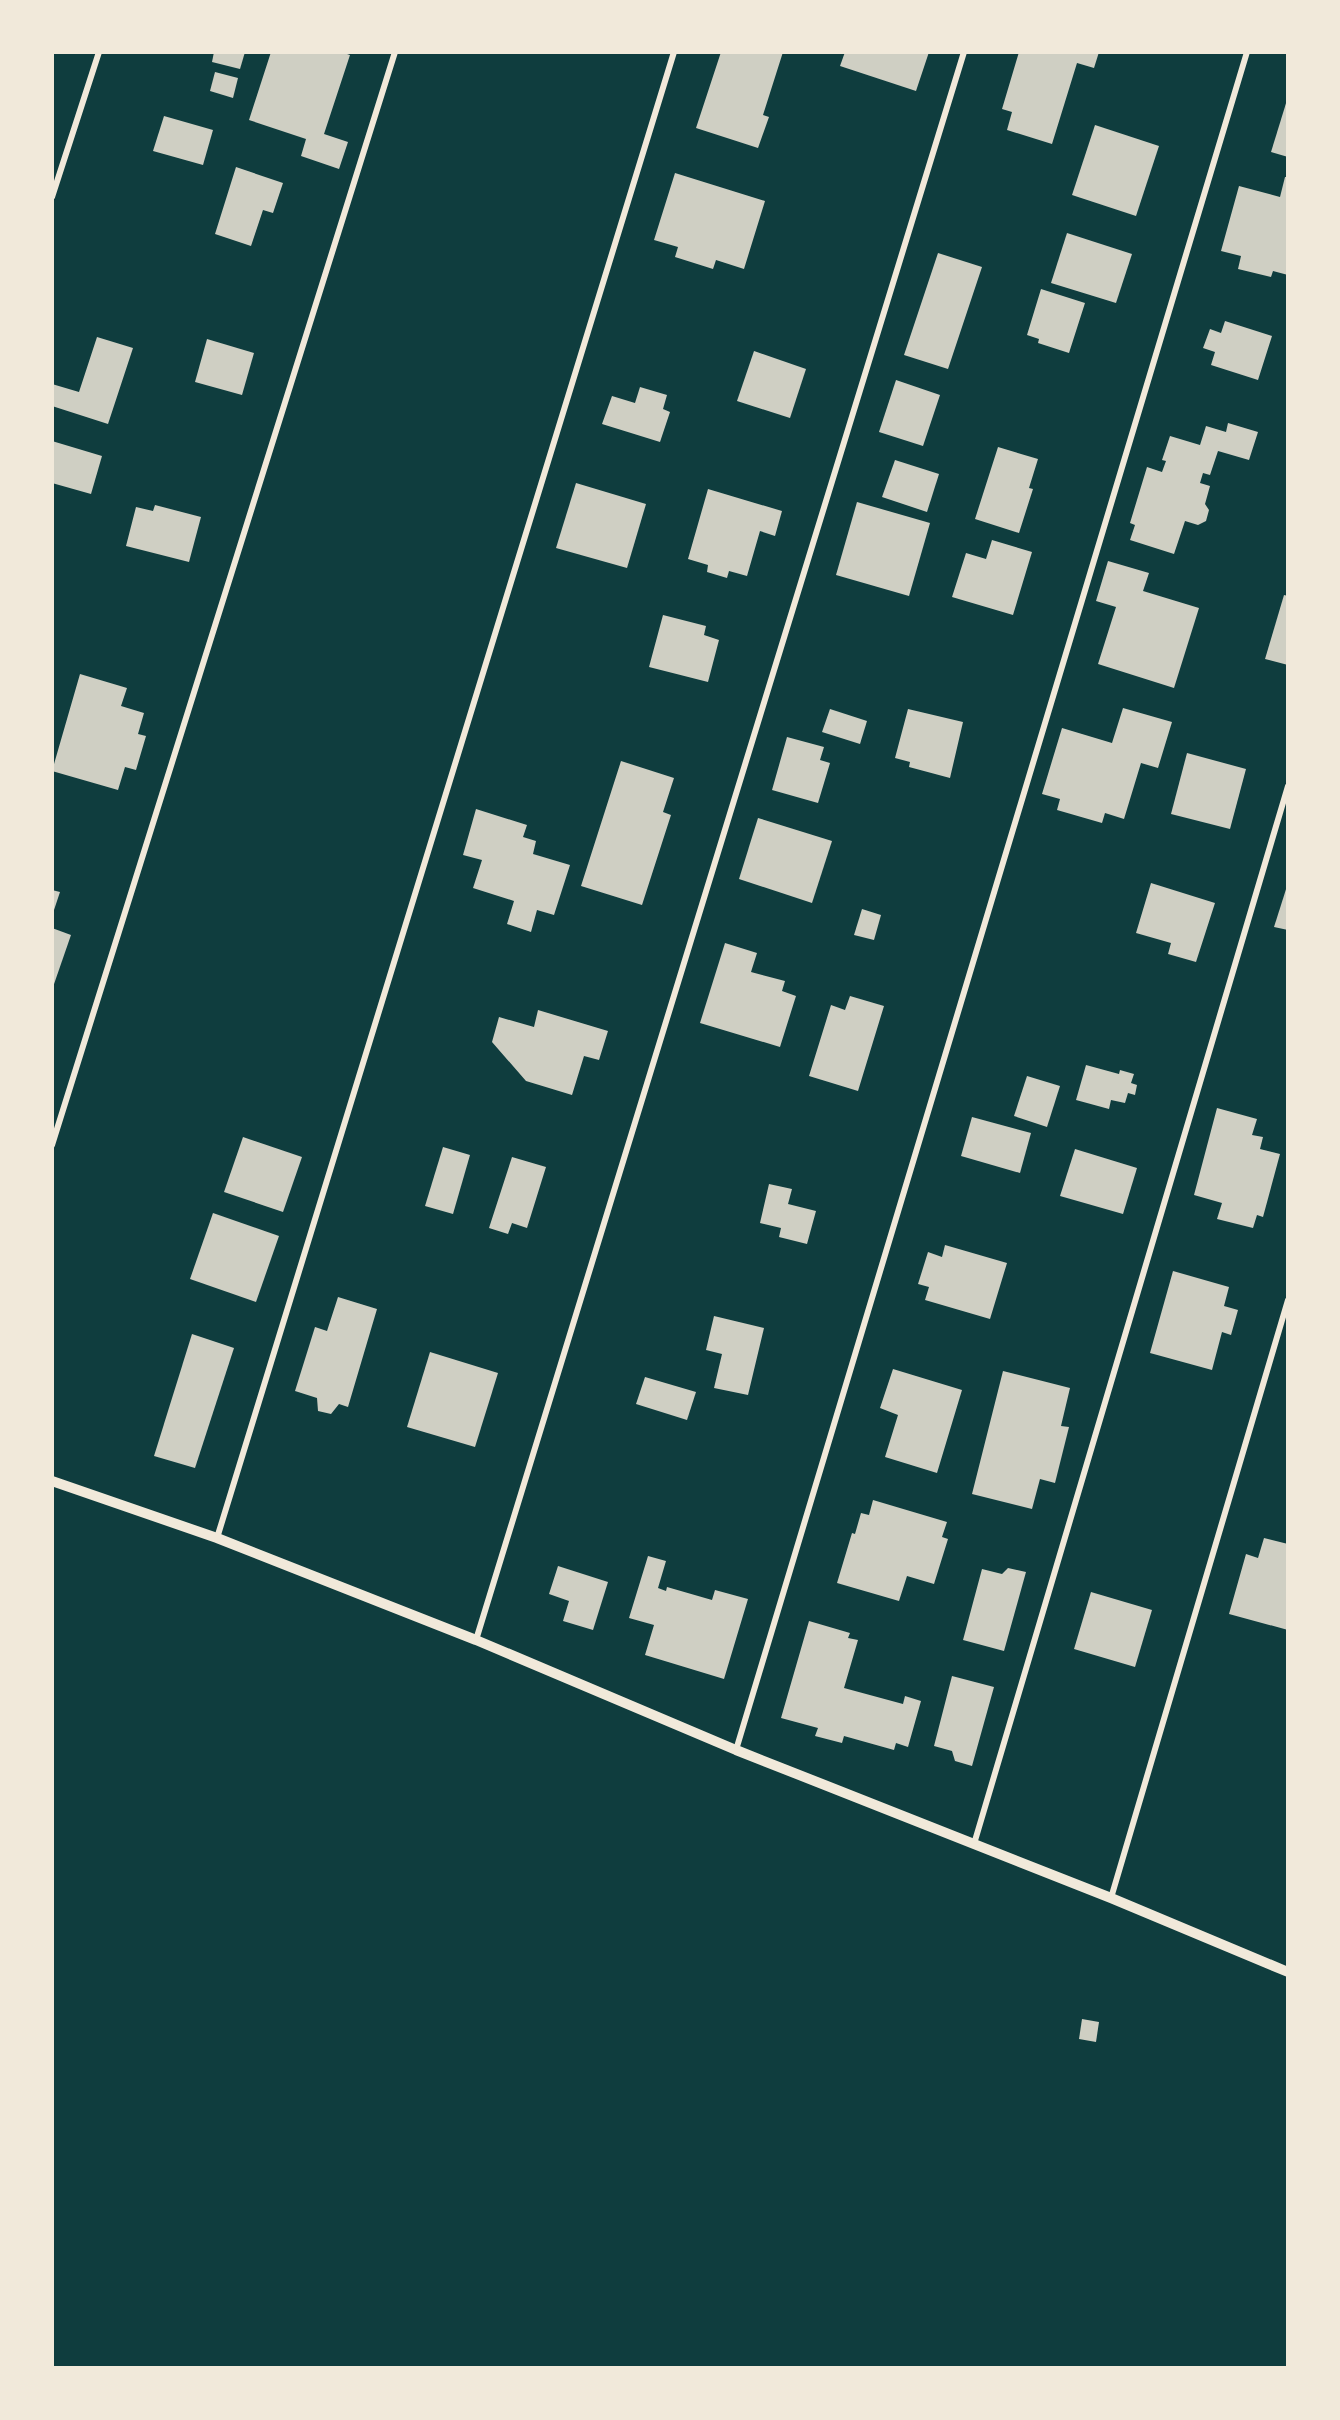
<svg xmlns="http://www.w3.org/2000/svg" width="1340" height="2420" font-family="'PT Sans',sans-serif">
  <rect width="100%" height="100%" fill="#0f3d3e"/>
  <g fill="#cfcfc3">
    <polygon points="214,52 245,52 240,69 212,62"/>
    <polygon points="271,52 341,52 350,55 324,134 348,142 339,169 301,156 306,139 249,120"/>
    <polygon points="721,52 783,52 763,115 769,117 758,148 696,128"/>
    <polygon points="845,52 929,52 916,91 840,66"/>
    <polygon points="1019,52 1099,52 1094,68 1077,63 1052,144 1007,130 1012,112 1002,109"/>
    <polygon points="215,72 238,78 233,98 210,91"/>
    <polygon points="1287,100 1288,101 1288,157 1271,152"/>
    <polygon points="164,116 213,130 203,165 153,151"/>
    <polygon points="1095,125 1159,146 1136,216 1072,195"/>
    <polygon points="236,167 283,183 273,213 263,210 251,246 215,234"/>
    <polygon points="675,173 765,201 744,269 716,260 713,269 675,257 678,247 654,240"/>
    <polygon points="1285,177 1288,177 1288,275 1273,271 1271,277 1238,269 1241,256 1221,251 1239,186 1280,197"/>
    <polygon points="1067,233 1132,254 1116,303 1051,283"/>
    <polygon points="938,253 982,267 948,369 904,355"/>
    <polygon points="1041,289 1085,303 1069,353 1038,343 1039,339 1027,335"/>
    <polygon points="1225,321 1272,336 1258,380 1211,365 1215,352 1203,348 1210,329 1221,333"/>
    <polygon points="97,337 133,348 108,424 52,406 52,384 79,392"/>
    <polygon points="207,339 254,353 242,395 195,382"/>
    <polygon points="754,351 806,369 790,418 737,401"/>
    <polygon points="896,380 940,395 923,446 879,432"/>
    <polygon points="640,387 667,395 663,409 670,412 660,442 602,424 612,396 635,403"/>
    <polygon points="1228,423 1258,432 1249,460 1218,451 1210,475 1203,473 1200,483 1210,486 1205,504 1209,510 1206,521 1198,525 1185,521 1174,554 1130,540 1135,525 1130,523 1147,467 1162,472 1166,461 1162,460 1170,436 1200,445 1206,426 1226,432"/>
    <polygon points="52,441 102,456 91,494 52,483"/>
    <polygon points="998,447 1038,459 1029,488 1033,489 1019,533 975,519"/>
    <polygon points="895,460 939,474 927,512 882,497"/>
    <polygon points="576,483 646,504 627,568 556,548"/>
    <polygon points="708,489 782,511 775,536 760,531 747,576 729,571 727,578 707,572 708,565 688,559"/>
    <polygon points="857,502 930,523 909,596 836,575"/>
    <polygon points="155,505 201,517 189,562 126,546 136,507 153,511"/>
    <polygon points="992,540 1032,552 1013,615 952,597 966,553 986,559"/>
    <polygon points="1108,561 1149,573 1143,591 1199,608 1174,688 1098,664 1116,607 1096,601"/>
    <polygon points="1284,595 1288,596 1288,665 1265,659"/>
    <polygon points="663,615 706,626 704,635 719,640 708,682 649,667"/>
    <polygon points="80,674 127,688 121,706 144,713 138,734 146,736 136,770 125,767 118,790 52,771"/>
    <polygon points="1123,708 1172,722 1158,768 1141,763 1124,819 1105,813 1102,823 1057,810 1060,799 1042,794 1062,728 1112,743"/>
    <polygon points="830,709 867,721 860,744 822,732"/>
    <polygon points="908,709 963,722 950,778 909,767 910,762 895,758"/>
    <polygon points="787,737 824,747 820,760 830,763 818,803 772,790"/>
    <polygon points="1187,753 1246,769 1230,829 1171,814"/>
    <polygon points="621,761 674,778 663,812 671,815 642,905 581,886"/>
    <polygon points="476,809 527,825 523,837 536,841 533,854 570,865 554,915 537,910 531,932 507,924 514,901 473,888 482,860 463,855"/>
    <polygon points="758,818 832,841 812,903 739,879"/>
    <polygon points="1151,883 1215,903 1196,962 1168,954 1171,943 1136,933"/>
    <polygon points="1288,883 1288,930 1274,927"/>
    <polygon points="52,890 60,892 53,913 52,913"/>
    <polygon points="862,909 881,915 874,940 854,935"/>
    <polygon points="52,928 71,935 53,987 52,987"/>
    <polygon points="725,943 757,953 751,972 785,981 782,991 796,996 780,1047 700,1023"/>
    <polygon points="850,996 884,1006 858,1091 809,1076 831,1005 845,1010"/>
    <polygon points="538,1010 608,1031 599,1060 584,1056 572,1095 526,1081 492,1042 499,1017 534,1027"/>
    <polygon points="1086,1065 1119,1074 1120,1070 1134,1074 1131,1083 1137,1085 1135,1095 1128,1093 1125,1103 1111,1100 1109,1109 1076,1100"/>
    <polygon points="1027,1076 1060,1086 1047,1127 1014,1116"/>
    <polygon points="1217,1108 1257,1119 1252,1135 1263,1137 1260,1149 1280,1154 1263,1217 1257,1215 1253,1228 1217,1219 1222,1203 1194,1195"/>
    <polygon points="972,1117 1031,1133 1020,1173 961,1156"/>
    <polygon points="243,1137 302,1157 283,1212 224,1192"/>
    <polygon points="443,1147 470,1155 453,1214 425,1206"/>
    <polygon points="1075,1149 1137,1168 1123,1214 1060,1196"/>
    <polygon points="512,1157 546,1167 527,1228 512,1223 508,1234 489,1228"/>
    <polygon points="769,1184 792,1189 788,1204 816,1211 807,1244 779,1237 781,1228 760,1223"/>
    <polygon points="213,1213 279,1236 256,1302 190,1279"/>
    <polygon points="945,1245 1007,1263 990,1319 925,1300 929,1287 918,1284 928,1252 942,1257"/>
    <polygon points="1173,1271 1229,1287 1224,1306 1238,1310 1231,1335 1222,1332 1212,1370 1150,1353"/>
    <polygon points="338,1297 377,1309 348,1407 339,1404 331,1414 318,1411 317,1398 295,1391 315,1327 327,1331"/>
    <polygon points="714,1316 764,1328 748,1395 714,1388 722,1354 706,1350"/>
    <polygon points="192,1334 234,1348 195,1468 154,1456"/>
    <polygon points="430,1352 498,1373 475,1447 407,1427"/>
    <polygon points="893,1369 962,1390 937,1473 885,1457 898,1415 880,1408"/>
    <polygon points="1003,1371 1070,1388 1061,1426 1069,1427 1055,1483 1040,1479 1032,1509 972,1494"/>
    <polygon points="645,1377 696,1392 687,1420 636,1404"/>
    <polygon points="873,1500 947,1522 942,1537 948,1539 934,1584 907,1576 899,1601 837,1583 852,1533 855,1534 861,1513 869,1515"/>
    <polygon points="1264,1538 1288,1544 1288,1630 1229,1614 1246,1554 1258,1558"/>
    <polygon points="648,1556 666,1561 658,1588 666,1591 667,1587 712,1600 715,1590 748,1599 724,1679 645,1655 654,1625 629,1618"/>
    <polygon points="558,1566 608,1582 593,1630 563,1621 569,1601 549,1594"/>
    <polygon points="1008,1568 1026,1572 1004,1651 963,1640 982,1569 1002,1574"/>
    <polygon points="1091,1592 1152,1610 1135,1667 1074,1649"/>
    <polygon points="809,1621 850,1633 848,1638 858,1640 844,1688 903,1704 905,1696 921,1701 908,1747 896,1743 894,1750 844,1736 842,1743 815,1736 818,1728 781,1718"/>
    <polygon points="952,1676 994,1687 972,1766 955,1761 952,1751 934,1746"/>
    <polygon points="1082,2019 1099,2022 1096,2042 1079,2039"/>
  </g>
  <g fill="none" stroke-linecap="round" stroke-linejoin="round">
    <g stroke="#f1e9da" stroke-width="6">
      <polyline points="52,197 99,52"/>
      <polyline points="52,1145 395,52"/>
      <polyline points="217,1538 674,52"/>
      <polyline points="476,1640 964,52"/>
      <polyline points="736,1750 1247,52"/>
      <polyline points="974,1844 1288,786"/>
      <polyline points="1111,1898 1288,1300"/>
    </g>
    <polyline stroke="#f1e9da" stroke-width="10" points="52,1481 217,1538 476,1640 736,1750 1111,1898 1288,1972"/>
  </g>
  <rect width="1340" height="2420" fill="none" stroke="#f1e9da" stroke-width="108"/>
</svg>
